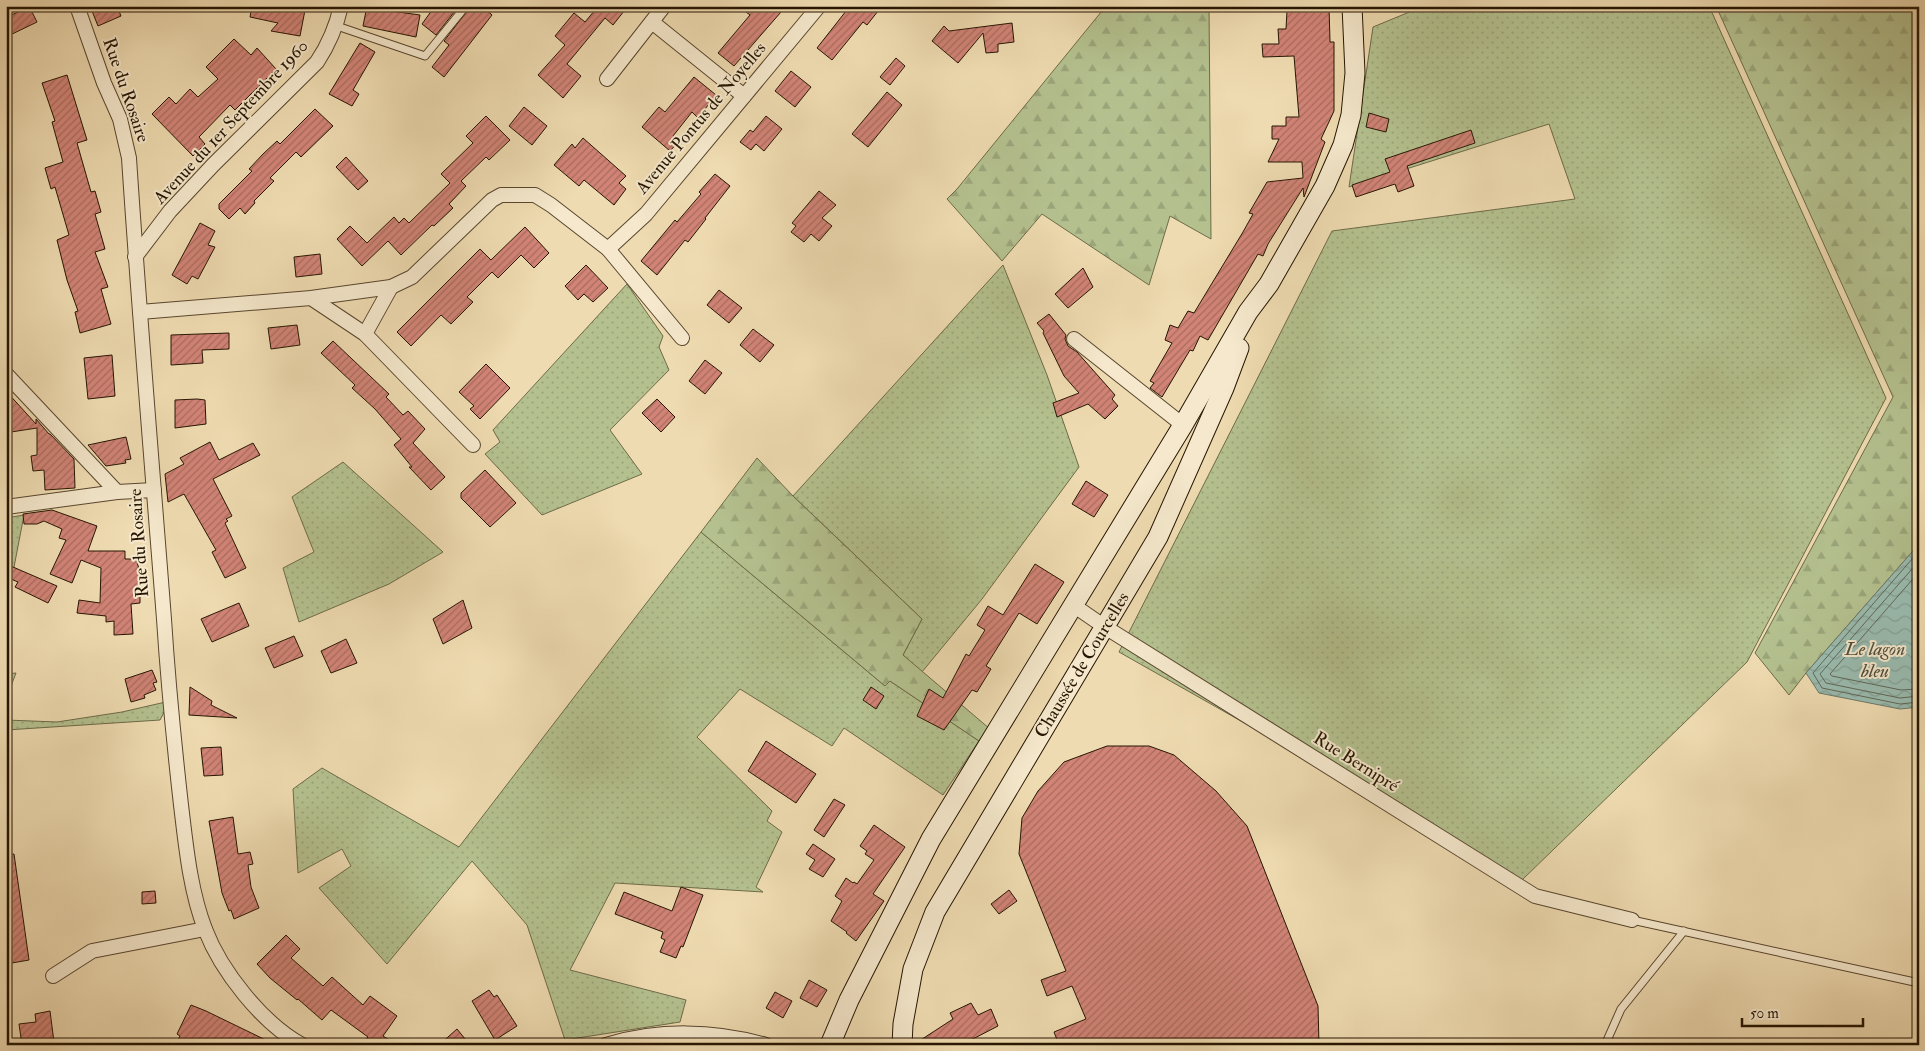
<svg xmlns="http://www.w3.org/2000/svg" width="1925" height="1051" font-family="'IM FELL Double Pica',serif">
  <defs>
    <pattern id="grass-dots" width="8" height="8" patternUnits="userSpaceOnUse" patternTransform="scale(1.25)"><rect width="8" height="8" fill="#b4c18f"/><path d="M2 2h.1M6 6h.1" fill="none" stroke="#9ba57a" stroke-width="1.8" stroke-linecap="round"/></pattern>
    <pattern id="forest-firs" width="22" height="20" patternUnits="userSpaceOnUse" patternTransform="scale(1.25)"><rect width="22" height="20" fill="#b4c18f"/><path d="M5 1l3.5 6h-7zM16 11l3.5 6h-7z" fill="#9ba57a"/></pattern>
    <pattern id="water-waves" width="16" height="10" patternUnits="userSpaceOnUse" patternTransform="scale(1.25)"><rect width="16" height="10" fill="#9abbaf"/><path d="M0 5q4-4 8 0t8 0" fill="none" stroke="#85a095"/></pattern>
    <pattern id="building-hatch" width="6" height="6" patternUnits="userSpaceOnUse" patternTransform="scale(1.25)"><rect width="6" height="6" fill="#d28477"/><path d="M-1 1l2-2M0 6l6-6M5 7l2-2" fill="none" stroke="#aa6b5f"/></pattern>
  </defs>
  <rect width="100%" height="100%" fill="#efdbb1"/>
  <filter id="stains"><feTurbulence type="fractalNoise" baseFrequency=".004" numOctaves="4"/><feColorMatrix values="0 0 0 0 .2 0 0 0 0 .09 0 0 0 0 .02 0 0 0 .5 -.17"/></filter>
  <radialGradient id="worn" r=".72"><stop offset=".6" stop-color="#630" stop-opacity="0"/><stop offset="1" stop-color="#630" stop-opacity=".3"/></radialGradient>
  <g fill="url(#grass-dots)" stroke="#6d6b48">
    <polygon points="1424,6 1709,6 1886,398 1747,662 1522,880 1119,652 1332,231 1575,199 1549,124 1349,187 1373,27"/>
    <polygon points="1003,265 1047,375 1079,467 982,599 922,672 903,655 922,619 793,496"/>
    <polygon points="627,284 663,336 659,347 669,370 610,430 642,474 542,515 485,454 500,442 493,430"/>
    <polygon points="343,462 443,552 389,584 299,622 283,568 314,552 292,497"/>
    <polygon points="24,515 10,588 6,598 6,518"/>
    <polygon points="701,532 885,686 890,681 979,741 943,795 844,728 832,746 740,689 697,737 772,811 767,821 782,832 756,887 763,892 615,883 570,970 686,1000 680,1022 565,1040 527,925 472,861 387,964 319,888 351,866 342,849 298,873 293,789 322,768 459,847"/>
    <polygon points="16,673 6,699 6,674"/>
    <polygon points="170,701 160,720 6,730 6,720 57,722 122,712"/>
  </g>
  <g fill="url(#forest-firs)" stroke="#6d6b48">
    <polygon points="1106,6 1209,6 1211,239 1170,216 1149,285 1042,214 1002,261 947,199 957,189"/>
    <polygon points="1716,6 1919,6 1919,544 1806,673 1789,695 1755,653 1893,397"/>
    <polygon points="757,458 793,496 922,619 903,655 990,729 979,741 890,681 885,686 701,532"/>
  </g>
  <polygon fill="url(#water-waves)" stroke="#6c796a" points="1919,544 1919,707 1900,709 1819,693 1806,673"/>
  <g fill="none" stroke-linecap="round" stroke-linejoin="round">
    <g stroke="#606858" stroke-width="1">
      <polyline points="1919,551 1813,673 1822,688 1900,704 1919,702"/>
      <polyline points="1919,561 1820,674 1826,683 1900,698 1919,696"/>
      <polyline points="1919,572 1830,674 1832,676 1901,690 1919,689"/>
    </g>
  </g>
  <g fill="url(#building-hatch)" stroke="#261502">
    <polygon points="29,6 37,22 6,37 6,18"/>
    <polygon points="90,6 117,6 121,16 98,26"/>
    <polygon points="252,6 298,6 305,10 300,36 271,31 278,23 250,17"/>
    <polygon points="367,6 392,6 391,11 420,15 416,37 363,26"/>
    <polygon points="435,6 459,6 436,35 422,24"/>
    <polygon points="471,6 482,6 492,15 444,77 432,67 449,45 444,41"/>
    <polygon points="590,6 628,6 613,25 605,18 567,64 581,76 563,98 538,75 565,45 555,36 574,13 585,22 595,10"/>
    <polygon points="738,6 774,6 781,12 734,66 718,53 750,15"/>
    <polygon points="850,6 882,6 867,25 863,22 832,60 817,48"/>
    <polygon points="1315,6 1329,6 1330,42 1334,42 1334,111 1321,139 1325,142 1304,197 1303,188 1268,244 1263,256 1258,254 1208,340 1200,336 1193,351 1190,350 1162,397 1150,388 1154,383 1150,381 1172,343 1165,340 1170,325 1178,328 1188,311 1194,313 1243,232 1253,214 1249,213 1267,182 1303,178 1302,162 1268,162 1279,139 1272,139 1272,126 1286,126 1286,117 1299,117 1294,56 1263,57 1262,44 1279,44 1278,29 1286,29 1287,11 1316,11"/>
    <polygon points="1012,23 1014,42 998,44 998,52 986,53 983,33 958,63 932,41 944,26 949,31"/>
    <polygon points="234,39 251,55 257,48 276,69 235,110 230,105 199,137 205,144 193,156 152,114 169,97 176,104 190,89 198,97 218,79 206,67"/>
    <polygon points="360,43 375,52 353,90 359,94 352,106 329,94"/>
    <polygon points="896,58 905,66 890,85 880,77"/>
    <polygon points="791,71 811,87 795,107 775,91"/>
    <polygon points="67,75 87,140 77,143 91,192 95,191 101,212 95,214 105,249 95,252 108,287 101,289 111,324 80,333 75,312 78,311 67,280 57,240 69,235 55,187 51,189 45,168 63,162 52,122 55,121 42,83"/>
    <polygon points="694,77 716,95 698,118 692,112 673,136 679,141 670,151 642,127 659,107 665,112"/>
    <polygon points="887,92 902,105 868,147 852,134"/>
    <polygon points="524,107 547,126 532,145 509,126"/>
    <polygon points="315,109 333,126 301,157 296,152 270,178 274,181 254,201 255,203 245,214 240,208 229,219 219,209 219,204 252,171 249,169 263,154 277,141 280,144"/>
    <polygon points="1369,113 1389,119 1386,132 1366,127"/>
    <polygon points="486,116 510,140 489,160 486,157 461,181 466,186 449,204 453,208 434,226 432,225 401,255 388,241 362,266 337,239 350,226 367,243 394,217 399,223 404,218 409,223 450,183 441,174 473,143 466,136"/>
    <polygon points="766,116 782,129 764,151 756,144 751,150 740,142 750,130 753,132"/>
    <polygon points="1471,130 1475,143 1407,166 1414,186 1398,192 1395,184 1356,197 1352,185 1390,172 1385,159"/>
    <polygon points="583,138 626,176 619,183 626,189 614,205 584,180 579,186 554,165 572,144 575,148"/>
    <polygon points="346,157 368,181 358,190 336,167"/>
    <polygon points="715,174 730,186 705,218 706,219 688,242 685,240 657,275 641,261 675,220 677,222 701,194 699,192"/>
    <polygon points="819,191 836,205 822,218 832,226 819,241 811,234 804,242 791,232 796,226 792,223"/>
    <polygon points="200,223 215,231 208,245 215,247 198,279 192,276 187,284 172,275"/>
    <polygon points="525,227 549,253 534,268 521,255 498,278 492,272 467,297 473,302 451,324 441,315 411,346 397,332 480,249 491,260"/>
    <polygon points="320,254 322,274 296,277 294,257"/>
    <polygon points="586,265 608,288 593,302 584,294 578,300 565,286"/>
    <polygon points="1083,268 1093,287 1068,308 1055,294"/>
    <polygon points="719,290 742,308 729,323 707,305"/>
    <polygon points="1049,314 1066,335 1065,339 1068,346 1077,352 1115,395 1112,399 1118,406 1105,419 1088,404 1057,417 1053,403 1079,393 1064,376 1043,333 1044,331 1037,323"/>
    <polygon points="297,325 300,345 271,349 268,328"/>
    <polygon points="753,329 774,345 760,362 740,345"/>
    <polygon points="229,333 229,349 202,350 203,363 171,365 171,335"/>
    <polygon points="333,341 389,394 386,397 403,415 408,411 425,429 413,443 445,477 431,490 409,467 412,467 394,445 401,439 375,409 352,388 355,385 321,353"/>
    <polygon points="112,355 115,396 88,399 84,358"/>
    <polygon points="705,360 722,373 705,394 689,381"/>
    <polygon points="486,364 510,388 480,419 470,409 474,406 459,392"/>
    <polygon points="6,391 36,424 36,419 49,434 50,434 74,459 75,488 45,490 44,470 33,471 31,456 37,455 37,428 11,432 6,424"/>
    <polygon points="197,399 205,400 206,424 175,428 175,400"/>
    <polygon points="657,399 675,417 661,432 642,413"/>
    <polygon points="126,437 131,459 125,460 126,463 106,466 88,445"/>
    <polygon points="210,442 219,460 253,443 260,455 213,479 232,516 226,519 228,521 225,523 246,568 225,578 212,552 216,550 184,494 168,502 165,474 184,464 180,458"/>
    <polygon points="485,470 516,503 490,527 461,498 461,493"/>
    <polygon points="1086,481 1108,495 1094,517 1072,504"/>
    <polygon points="52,510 97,526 88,551 125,551 125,559 136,559 140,572 140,603 131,604 133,634 114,635 114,621 106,622 106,616 77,613 79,600 100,603 101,568 81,560 72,583 50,574 66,540 59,538 62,529 44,521 37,524 24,524 23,514"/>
    <polygon points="6,564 57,586 48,603 15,587 18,582 6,577"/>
    <polygon points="1035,564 1064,582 1037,624 1019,613 986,666 991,669 977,692 972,690 944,730 917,716 929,689 943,698 966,654 969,656 985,630 977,625 988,606 1003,615"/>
    <polygon points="463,600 472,628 443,644 433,619"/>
    <polygon points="239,603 249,626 212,642 201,619"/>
    <polygon points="294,636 303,656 274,668 265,648"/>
    <polygon points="346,639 357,663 331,673 321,651"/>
    <polygon points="152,670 157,682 153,683 156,690 144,695 145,698 131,702 125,679"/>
    <polygon points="190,687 212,701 211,705 237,718 189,715"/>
    <polygon points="871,687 884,696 876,709 863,700"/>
    <polygon points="766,741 816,774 796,803 748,771"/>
    <polygon points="1107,746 1149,746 1174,755 1216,791 1247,826 1318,1006 1319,1045 1059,1045 1054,1032 1086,1019 1072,986 1047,996 1041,980 1066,971 1019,854 1022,818 1038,791 1064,762"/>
    <polygon points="221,747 223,775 204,776 201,748"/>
    <polygon points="834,799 845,805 824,837 814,830"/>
    <polygon points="233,817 238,854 250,852 253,864 248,865 251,887 259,908 234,919 231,910 229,911 222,893 209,821"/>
    <polygon points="874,825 905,847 873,894 884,901 856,941 846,933 847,932 831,921 842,901 835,896 846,878 853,883 854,882 857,884 874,860 865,854 867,851 860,846"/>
    <polygon points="813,844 835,859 823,877 809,869 815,860 806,854"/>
    <polygon points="14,854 29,960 6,964 6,855"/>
    <polygon points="681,887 703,895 683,947 681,946 676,958 660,952 665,940 661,938 663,932 615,914 624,892 672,911"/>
    <polygon points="1009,890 1017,901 999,914 991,904"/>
    <polygon points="155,891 156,903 142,904 142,892"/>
    <polygon points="286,935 300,949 291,958 323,986 332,977 363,1005 370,996 397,1016 383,1036 397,1045 362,1045 368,1037 331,1010 322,1020 298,999 297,1000 270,978 257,964"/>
    <polygon points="809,980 827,990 817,1007 800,998"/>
    <polygon points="489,990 494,997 497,995 517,1026 495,1040 472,1001"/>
    <polygon points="775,992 792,1001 783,1018 766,1008"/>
    <polygon points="971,1003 978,1015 991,1009 998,1026 969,1041 971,1045 913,1045 953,1019 950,1013"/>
    <polygon points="191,1005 206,1011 276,1045 176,1045 180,1036 177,1034"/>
    <polygon points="50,1011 54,1042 22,1045 19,1024 36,1022 35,1014"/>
    <polygon points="457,1029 470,1045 439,1045"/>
  </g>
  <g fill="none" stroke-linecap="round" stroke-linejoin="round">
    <g stroke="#58462e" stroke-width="9">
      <g id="lane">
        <polyline points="337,26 425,56 466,6"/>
        <polyline points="1632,920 1919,983"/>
        <polyline points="1605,1045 1621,1009 1684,931"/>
      </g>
    </g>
    <g stroke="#58462e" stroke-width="16">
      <g id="street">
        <path d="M77,6l27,77 16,36 9,39c10,153 23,307 35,461 4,62 10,124 17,186 5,41 9,85 24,124 16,42 57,94 97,116"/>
        <polyline points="652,22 744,96"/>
        <polyline points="607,79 664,6"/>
        <polyline points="608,249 646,214 819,6"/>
        <path d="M135,257l35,-46 43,-46 104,-103c12,-18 19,-34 24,-56"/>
        <polyline points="311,298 365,334 473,445"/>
        <polyline points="140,312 311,298 391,287 412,277 492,200 501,195 535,195 551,205 608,249 682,338"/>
        <polyline points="365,334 391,287"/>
        <polyline points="1074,339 1183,425"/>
        <polyline points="6,374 117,492"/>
        <polyline points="6,507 117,492 154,490"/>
        <polyline points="1073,605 1105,627 1535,896 1632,920"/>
        <polyline points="53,976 92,951 205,929"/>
        <path d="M606,1045c52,-16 108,-15 160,0"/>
      </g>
    </g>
    <g stroke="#261502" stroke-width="21">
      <g id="secondary">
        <polyline points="830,1045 849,1000 931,839 1183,425 1248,312 1269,284 1325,186 1343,145 1351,115 1355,73 1352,6"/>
        <polyline points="902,1045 903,1024 913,969 935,912 1158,537 1224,388 1239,348"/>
      </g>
    </g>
    <use href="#lane" stroke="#f5e8cc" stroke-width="7"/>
    <use href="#street" stroke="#f5e8cc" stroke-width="14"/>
    <use href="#secondary" stroke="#f5e8cc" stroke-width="19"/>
  </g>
  <g text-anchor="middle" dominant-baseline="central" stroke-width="4" stroke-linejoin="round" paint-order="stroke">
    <g font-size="18" fill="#261502" stroke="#f5e8cc">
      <text transform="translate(126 90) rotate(71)">Rue du Rosaire</text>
      <text transform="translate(701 118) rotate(-50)">Avenue Pontus de Noyelles</text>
      <text transform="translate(231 122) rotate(-47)">Avenue du 1er Septembre 1960</text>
      <text transform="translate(139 543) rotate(-94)">Rue du Rosaire</text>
      <text transform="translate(1082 665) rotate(-59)">Chaussée de Courcelles</text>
      <text transform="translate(1356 762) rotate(32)">Rue Bernipré</text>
    </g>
    <g font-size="19" font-style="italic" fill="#4f4f3f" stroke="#f5e8cc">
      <text x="1875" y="649">Le lagon<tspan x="1875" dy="22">bleu</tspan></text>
    </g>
  </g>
  <rect width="1925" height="1051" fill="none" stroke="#efdbb1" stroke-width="25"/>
  <rect x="8" y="8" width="1910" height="1036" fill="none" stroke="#261502" stroke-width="2.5"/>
  <rect x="12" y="12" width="1900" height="1026" fill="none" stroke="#261502"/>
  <path d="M1742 1018v8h121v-8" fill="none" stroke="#261502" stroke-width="2.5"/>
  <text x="1750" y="1018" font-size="15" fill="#261502" stroke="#f5e8cc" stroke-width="4" paint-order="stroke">50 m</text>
  <rect width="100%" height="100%" filter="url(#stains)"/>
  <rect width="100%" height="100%" fill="url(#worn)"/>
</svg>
